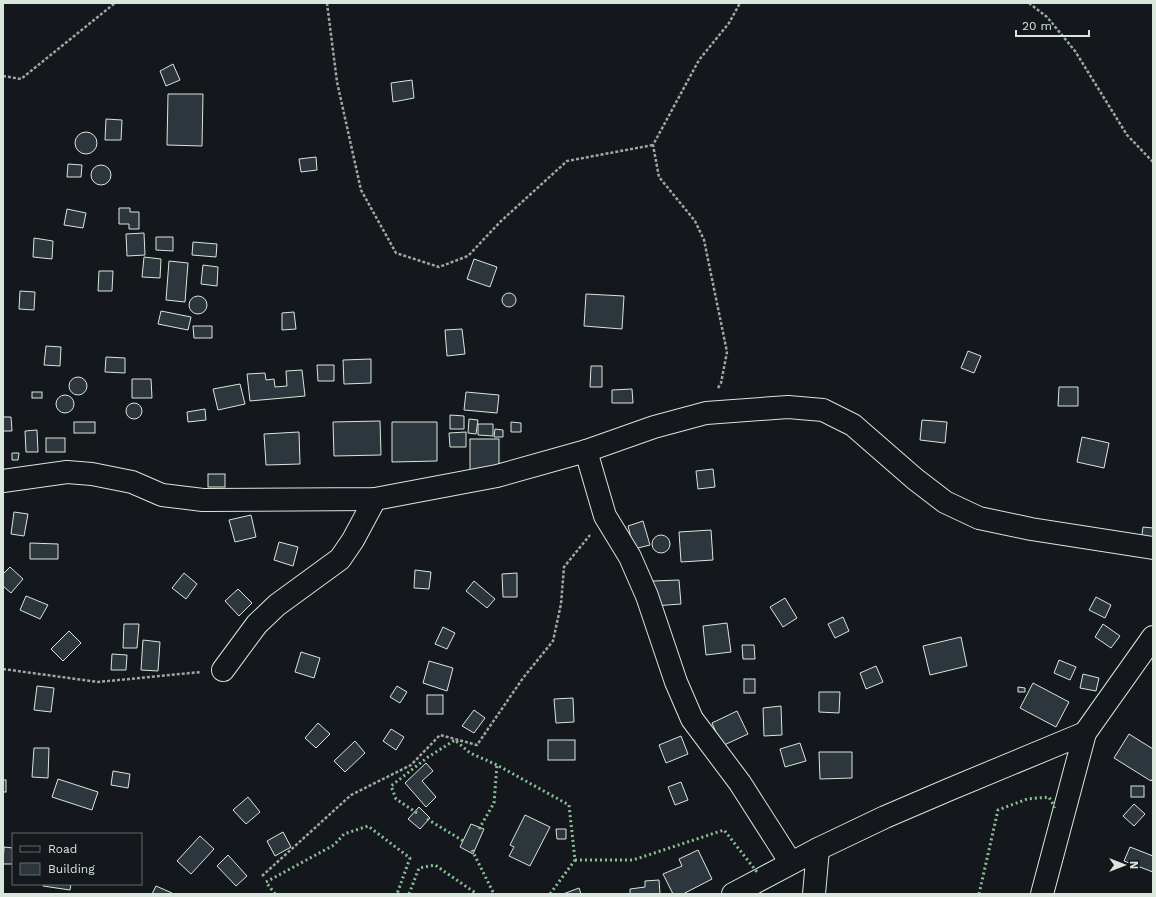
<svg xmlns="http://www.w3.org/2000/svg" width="1156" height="897" font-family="'Work Sans',sans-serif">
  <rect width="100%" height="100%" fill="#14181c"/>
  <g fill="#2c363c" stroke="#d8e6dc">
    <polygon points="173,64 180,80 166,86 160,71"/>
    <polygon points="412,80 414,98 393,102 391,83"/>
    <polygon points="168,94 203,94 202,146 167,145"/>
    <polygon points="106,119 122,120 121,140 105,140"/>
    <circle cx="86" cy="143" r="11"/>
    <polygon points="316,157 317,170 301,172 299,159"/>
    <polygon points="68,164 82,165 81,177 67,177"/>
    <circle cx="101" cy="175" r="10"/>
    <polygon points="119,208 130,208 130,212 139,212 139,229 129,229 129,224 119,224"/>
    <polygon points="67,209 86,213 83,228 64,225"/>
    <polygon points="144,233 145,255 127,256 126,234"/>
    <polygon points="156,237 173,237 173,251 156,250"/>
    <polygon points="34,238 53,241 52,259 33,257"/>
    <polygon points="193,242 217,244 216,257 192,255"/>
    <polygon points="144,257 161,259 160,278 142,277"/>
    <polygon points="474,259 497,267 490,287 467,279"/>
    <polygon points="169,261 188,263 185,302 166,300"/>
    <polygon points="203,265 218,267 217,286 201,284"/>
    <polygon points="99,271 113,271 112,291 98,291"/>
    <polygon points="20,291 35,292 34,310 19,309"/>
    <circle cx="509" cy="300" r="7"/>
    <polygon points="586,294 624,296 622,329 584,326"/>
    <circle cx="198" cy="305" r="9"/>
    <polygon points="161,311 191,317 188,330 158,324"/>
    <polygon points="294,312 296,329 282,330 282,313"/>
    <polygon points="193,326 212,326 212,338 194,338"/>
    <polygon points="462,329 465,354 447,356 445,330"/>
    <polygon points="46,346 61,347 60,366 44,365"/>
    <polygon points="968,351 981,356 974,373 961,368"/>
    <polygon points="106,357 125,358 125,373 105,372"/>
    <polygon points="371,359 371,383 344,384 343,360"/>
    <polygon points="317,365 334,365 334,381 318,381"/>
    <polygon points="591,366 602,366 602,387 590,387"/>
    <polygon points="302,370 305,396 250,401 247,374 265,373 266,380 274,379 275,387 287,386 286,371"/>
    <circle cx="78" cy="386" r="9"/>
    <polygon points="132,379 151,379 152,398 132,398"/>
    <polygon points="240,384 245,404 218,410 213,389"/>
    <polygon points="1059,387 1078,387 1078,406 1058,406"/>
    <polygon points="632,389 633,403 612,403 612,390"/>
    <rect x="32" y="392" width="10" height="6"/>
    <polygon points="466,392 499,395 497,413 464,410"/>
    <circle cx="65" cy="404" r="9"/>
    <circle cx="134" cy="411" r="8"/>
    <polygon points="205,409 206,420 188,422 187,412"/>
    <polygon points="450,415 464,416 464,429 450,429"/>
    <polygon points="3,417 11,417 12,431 3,431"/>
    <polygon points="469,419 478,420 476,434 468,433"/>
    <polygon points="922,420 947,422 945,443 920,440"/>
    <polygon points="380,421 381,455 334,456 333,422"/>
    <rect x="74" y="422" width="21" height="11"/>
    <polygon points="392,422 437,422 437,461 392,462"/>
    <polygon points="511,422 521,423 521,432 511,432"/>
    <polygon points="478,424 493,424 493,436 478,435"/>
    <polygon points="495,429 503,430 503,437 494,437"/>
    <polygon points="37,430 38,452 26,452 25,431"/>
    <polygon points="299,432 300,464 266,465 264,434"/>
    <polygon points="466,432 466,447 450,447 449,433"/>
    <polygon points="1082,437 1109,443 1104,468 1077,462"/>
    <rect x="46" y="438" width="19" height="14"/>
    <rect x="470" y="439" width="29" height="32"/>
    <polygon points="12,453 19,453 18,460 12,460"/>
    <polygon points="713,469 715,487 698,489 696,471"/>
    <rect x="208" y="474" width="17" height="13"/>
    <polygon points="14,512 28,514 24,536 11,534"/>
    <polygon points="251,515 256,537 235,542 229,520"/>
    <polygon points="643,521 650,545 634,549 628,526"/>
    <polygon points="1143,527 1153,528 1153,544 1141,542"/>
    <polygon points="711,530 713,560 681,562 679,532"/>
    <circle cx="661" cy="544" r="9"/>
    <polygon points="279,542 298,547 293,566 274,560"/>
    <polygon points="30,543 58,544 58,559 30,559"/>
    <polygon points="10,567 23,579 11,593 3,586 3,574"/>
    <polygon points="415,570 431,572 429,589 414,588"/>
    <polygon points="184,573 197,584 186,599 172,588"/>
    <polygon points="517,573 517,597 503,597 502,574"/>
    <polygon points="679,580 681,604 654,606 653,581"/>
    <polygon points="474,581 495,599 487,608 466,591"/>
    <polygon points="238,589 252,603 239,616 225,601"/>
    <polygon points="26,596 48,605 40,619 20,610"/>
    <polygon points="1096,597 1111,605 1105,618 1089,610"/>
    <polygon points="785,598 797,618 783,627 770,607"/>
    <polygon points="843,617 849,631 835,638 828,624"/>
    <polygon points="727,623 731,652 706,655 703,626"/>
    <polygon points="124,624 139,624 137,648 123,648"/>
    <polygon points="1103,624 1120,636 1111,648 1095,637"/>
    <polygon points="443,627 455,633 447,649 435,644"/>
    <polygon points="69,631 81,643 63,661 51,649"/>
    <polygon points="961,637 967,666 930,675 923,646"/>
    <polygon points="143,640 160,642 158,671 141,670"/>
    <polygon points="742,645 754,645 755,659 743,659"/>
    <polygon points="301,652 320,658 314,678 295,672"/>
    <polygon points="112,654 127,655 126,670 111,670"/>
    <polygon points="1059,660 1076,667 1070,680 1054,673"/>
    <polygon points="429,661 453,668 447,691 423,683"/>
    <polygon points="876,666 883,682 866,689 860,673"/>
    <polygon points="1083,674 1099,678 1096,691 1080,688"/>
    <rect x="744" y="679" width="11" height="14"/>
    <polygon points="1033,683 1069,702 1056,727 1020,708"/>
    <polygon points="37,686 54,688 51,712 34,710"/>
    <polygon points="397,686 407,692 400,703 390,697"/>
    <polygon points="1018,687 1025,688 1025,692 1018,692"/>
    <polygon points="819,692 840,692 839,713 819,712"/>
    <rect x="427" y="695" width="16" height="19"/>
    <polygon points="573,698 574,722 556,723 554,699"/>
    <polygon points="781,706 782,735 764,736 763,708"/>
    <polygon points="474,710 485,718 474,733 462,726"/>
    <polygon points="737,711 748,734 722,746 712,723"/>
    <polygon points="318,723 330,734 316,748 305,738"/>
    <polygon points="391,729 404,737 396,750 383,741"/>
    <polygon points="1129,734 1153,749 1153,778 1151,781 1114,758"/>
    <polygon points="681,736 688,754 666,763 659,745"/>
    <rect x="548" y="740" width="27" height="20"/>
    <polygon points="355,741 365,753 345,772 334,761"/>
    <polygon points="800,743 806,761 785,767 780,749"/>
    <polygon points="34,748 49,748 48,778 32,777"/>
    <polygon points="819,752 852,752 852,778 820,779"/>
    <polygon points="426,763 433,771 422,781 436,797 426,807 405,783"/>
    <polygon points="113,771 130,774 128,788 111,785"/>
    <polygon points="58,779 98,792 92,810 52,797"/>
    <rect x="3" y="780" width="3" height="12"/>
    <polygon points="681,782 688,800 675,805 668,787"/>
    <rect x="1131" y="786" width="13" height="11"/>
    <polygon points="248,797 260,812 246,824 233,810"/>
    <polygon points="1134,804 1145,814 1134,826 1123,816"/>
    <polygon points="419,807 430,818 420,829 408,819"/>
    <polygon points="525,815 550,827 530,866 509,856 514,847 510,845"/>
    <polygon points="471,824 484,829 473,854 460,847"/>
    <polygon points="556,829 566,829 566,839 557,839"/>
    <polygon points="283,832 291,847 275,856 267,841"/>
    <polygon points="200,836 214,849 191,874 177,861"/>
    <polygon points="4,847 13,848 13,864 3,864"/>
    <polygon points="1130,847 1153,856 1153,872 1124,861"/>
    <polygon points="698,850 712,879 683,894 673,894 663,874 682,866 679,859"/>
    <polygon points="228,855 247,876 236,886 217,866"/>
    <polygon points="659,880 660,894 630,894 630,889 645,887 645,881"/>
    <polygon points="44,884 71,884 70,890 43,886"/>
    <polygon points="156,886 172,893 171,894 152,894"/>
    <polygon points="579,888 581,894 563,894"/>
  </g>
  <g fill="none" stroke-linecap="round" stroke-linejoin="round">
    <g stroke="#d8e6dc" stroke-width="24">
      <g id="street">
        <polyline points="586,451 605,516 630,557 647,596 676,682 692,719 740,783 791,863"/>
        <polyline points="3,481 67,472 92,474 132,482 162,495 203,500 375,499 497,476 586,451 654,427 706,413 788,407 823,410 853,425 915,479 945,502 979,518 1031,529 1153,548"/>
        <polyline points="223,670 257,624 277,605 340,559 353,540 375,499"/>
        <polyline points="733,894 818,849 885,817 948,790 1085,733 1153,637"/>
        <polyline points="814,894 818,849"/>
        <polyline points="1042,894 1085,733"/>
      </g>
    </g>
    <g stroke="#9da8a2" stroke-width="2.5" stroke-dasharray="3 2" stroke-linecap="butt">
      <polyline points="327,3 337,82 361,190 396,253 439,267 468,256 500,222 567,161 653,145"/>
      <polyline points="1029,3 1047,17 1075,51 1127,135 1153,162"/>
      <polyline points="3,76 21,79 115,3"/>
      <polyline points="718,388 721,383 727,352 704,240 695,221 659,177 653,145 699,60 729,23 740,3"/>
      <polyline points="3,669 98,682 201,672"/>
      <polyline points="262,876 351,795 411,765 440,735 477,745 523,678 553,641 561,604 564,567 590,535"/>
    </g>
    <use href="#street" stroke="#14181c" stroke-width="22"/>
    <g stroke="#8ac095" stroke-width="3" stroke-dasharray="2 3" stroke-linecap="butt">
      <polyline points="417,813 396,799 391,786 428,757 455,740 470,753 497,765 569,805 575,860 550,894"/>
      <polyline points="427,819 465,842"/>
      <polyline points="479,829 494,803 497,765"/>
      <polyline points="472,850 494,894"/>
      <polyline points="575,860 633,860 724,830 757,872"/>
      <polyline points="275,894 266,882 334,845 344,834 368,826 410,858 397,894"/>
      <polyline points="409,894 419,868 435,865 477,894"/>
      <polyline points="979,894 998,810 1027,799 1049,797 1054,806 1054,808"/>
    </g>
  </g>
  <rect width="1156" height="897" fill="none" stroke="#d8e6dc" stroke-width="8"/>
  <rect x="12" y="833" width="130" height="52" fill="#14181c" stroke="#626a69"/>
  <rect x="20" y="846" width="20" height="6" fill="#14181c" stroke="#626a69"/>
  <text x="48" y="853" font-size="12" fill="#d8e6dc">Road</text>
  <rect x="20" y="863" width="20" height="12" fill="#2c363c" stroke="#626a69"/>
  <text x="48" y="873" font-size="12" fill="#d8e6dc">Building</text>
  <g transform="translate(1124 865) rotate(90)" stroke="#14181c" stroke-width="3" paint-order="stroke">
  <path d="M0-3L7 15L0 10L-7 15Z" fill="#d8e6dc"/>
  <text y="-6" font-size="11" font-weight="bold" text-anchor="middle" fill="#d8e6dc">N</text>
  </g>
  <path d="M1016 30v6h73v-6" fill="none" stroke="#d8e6dc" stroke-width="2"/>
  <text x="1022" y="30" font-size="12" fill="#d8e6dc" stroke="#14181c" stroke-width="3" paint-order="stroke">20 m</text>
</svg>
